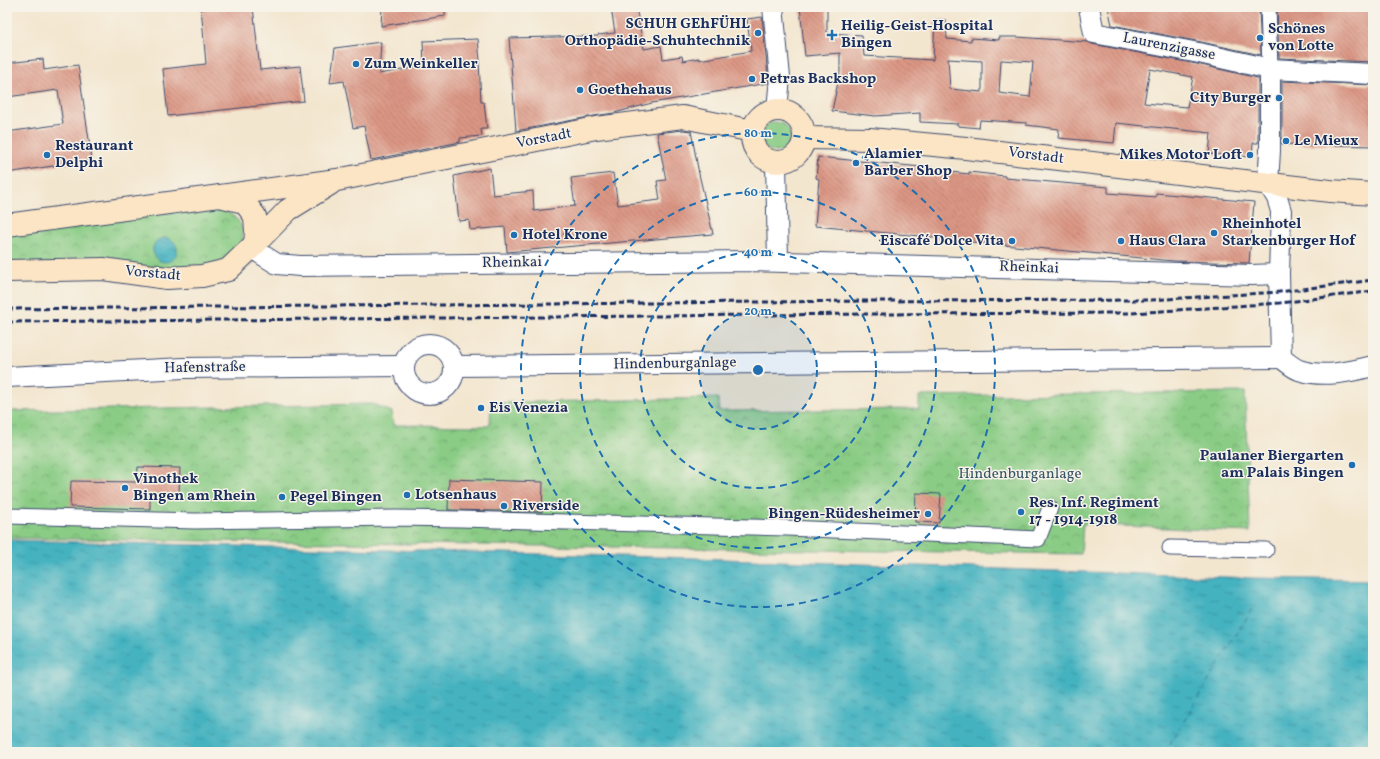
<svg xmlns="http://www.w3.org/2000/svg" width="1380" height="759" font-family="Vollkorn,serif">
  <defs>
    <pattern id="park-crowns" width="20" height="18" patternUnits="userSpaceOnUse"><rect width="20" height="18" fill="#8acc85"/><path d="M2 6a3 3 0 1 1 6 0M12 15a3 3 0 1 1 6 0" fill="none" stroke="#70a670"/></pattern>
    <pattern id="water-ripples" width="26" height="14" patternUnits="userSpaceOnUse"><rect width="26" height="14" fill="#44b2c0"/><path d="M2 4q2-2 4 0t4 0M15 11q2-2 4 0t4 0" fill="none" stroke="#38919f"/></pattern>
    <pattern id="building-back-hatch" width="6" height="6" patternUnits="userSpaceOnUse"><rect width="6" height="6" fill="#dc9684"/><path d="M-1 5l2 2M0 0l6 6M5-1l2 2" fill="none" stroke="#b27b6f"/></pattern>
  </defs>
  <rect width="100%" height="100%" fill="#f7f3e8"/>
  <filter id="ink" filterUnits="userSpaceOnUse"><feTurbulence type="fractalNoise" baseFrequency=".025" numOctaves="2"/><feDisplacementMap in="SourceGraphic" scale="8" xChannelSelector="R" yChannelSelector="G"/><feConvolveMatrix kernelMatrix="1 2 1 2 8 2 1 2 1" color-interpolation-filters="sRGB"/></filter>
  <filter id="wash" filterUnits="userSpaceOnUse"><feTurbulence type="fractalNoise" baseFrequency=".012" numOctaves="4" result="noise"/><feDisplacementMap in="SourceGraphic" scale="16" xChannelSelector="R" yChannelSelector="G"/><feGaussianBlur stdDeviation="0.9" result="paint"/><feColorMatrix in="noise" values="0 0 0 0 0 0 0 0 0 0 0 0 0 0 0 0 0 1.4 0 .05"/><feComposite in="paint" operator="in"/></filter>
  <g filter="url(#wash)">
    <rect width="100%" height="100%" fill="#f3e6cf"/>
    <circle fill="#8acc85" stroke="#527e72" cx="776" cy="137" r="15"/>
    <g fill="url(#park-crowns)" stroke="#527e72">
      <path d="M217,207c18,9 29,14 25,37l-29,25 -206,-7v-32z"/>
      <polygon points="1245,392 1250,532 1083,524 1081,554 7,538 7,411 373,404 392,412 393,425 489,426 490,422 491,403 718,398 719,411 919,409 919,396"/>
    </g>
    <g fill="url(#water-ripples)" stroke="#30708f">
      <circle cx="165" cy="250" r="12"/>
      <polygon points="7,540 695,558 1254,578 1373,580 1373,752 7,752"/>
    </g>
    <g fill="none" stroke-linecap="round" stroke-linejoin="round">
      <polyline stroke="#27567b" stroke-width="1" stroke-dasharray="5 4" stroke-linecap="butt" points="1165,752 1252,609"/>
    </g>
    <g id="blocks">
      <g fill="url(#building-back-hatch)" fill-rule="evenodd">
        <polygon points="201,7 253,7 260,70 300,66 304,101 168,116 163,69 206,64"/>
        <polygon points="382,7 445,7 445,16 381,26"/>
        <polygon points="611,7 636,7 644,49 661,46 663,59 682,56 683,61 699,58 699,60 751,51 747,19 762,17 768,77 768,83 652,103 614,113 594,116 516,131 509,38 598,36 598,35 615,33"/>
        <path d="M800,7h27v26l35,2 2,21 69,4 2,-40h11l1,19 24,2v-3l28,2v-3h18l71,5 4,2 105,20 61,14v65h-5l-1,14 -43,-3 2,-21 -95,-10 -2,20 -56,-5 1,-9 -33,-4 1,-2 -47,-3 -1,8 -21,-2v-2l-38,-2v-9l-45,3 -43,-5 8,-39v-19l-35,3zM948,59l34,2v31l-32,-3zM1001,60l32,2 -3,35 -31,-4zM1150,69l43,8 -6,30 -43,-4z"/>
        <polygon points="1108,7 1259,7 1261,55 1201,42 1112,25"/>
        <polygon points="1277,7 1373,7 1373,62 1279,58"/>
        <polygon points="478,39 480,61 479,61 481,102 484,102 487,129 481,129 482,136 460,138 460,142 371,160 364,126 353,128 344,81 330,83 335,48 381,42 379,74 424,66 423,41"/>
        <polygon points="43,59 44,70 78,65 92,160 7,173 7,132 63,124 58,90 7,97 7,63"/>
        <polygon points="1282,81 1373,85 1373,146 1282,144"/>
        <polygon points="683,130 691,131 699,174 713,234 507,252 505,227 470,230 469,220 459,221 454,176 490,168 493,195 533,191 534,211 575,206 571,178 613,173 618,205 660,200 657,181 666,180 657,133"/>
        <polygon points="818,157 932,168 932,170 969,174 969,172 1005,176 1005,178 1108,187 1108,193 1156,197 1156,193 1254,202 1249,263 1174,261 961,241 961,240 815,226 819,179 816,178"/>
        <polygon points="138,467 180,468 179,494 150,494 150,509 70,507 71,481 137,482"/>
        <polygon points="449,479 543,482 542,512 448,510"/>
        <polygon points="916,493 941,494 939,523 915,522"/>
      </g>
    </g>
  </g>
  <g filter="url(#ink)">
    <use href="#blocks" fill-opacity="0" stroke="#3b4a6f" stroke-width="1"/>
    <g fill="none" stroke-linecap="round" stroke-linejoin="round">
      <g stroke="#3b4a6f" stroke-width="17">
        <g id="pedestrian">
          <polyline points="1268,7 1270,69"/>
          <polyline points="7,516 195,521 395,518 461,519 787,528 1038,539 1050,508"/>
          <polyline points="1170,548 1266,550"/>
        </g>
      </g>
      <g stroke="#3b4a6f" stroke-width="22">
        <g id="minor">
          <polyline points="773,7 780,77 777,110"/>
          <polyline points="1089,7 1094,33 1199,53 1270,69 1373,74"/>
          <polyline points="1270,69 1270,151 1268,183 1277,198 1281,211 1279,274 1281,358"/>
          <polyline points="776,162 778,261"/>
          <polyline points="255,244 261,254 277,264 300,266 748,261 1252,275 1279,274"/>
          <circle cx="429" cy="369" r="25"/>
          <path d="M1281,358c6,4 12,10 18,12 24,8 50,2 74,-4"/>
          <polyline points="454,366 1281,358"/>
          <polyline points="7,377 184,368 404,366"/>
        </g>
      </g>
      <g stroke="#3b4a6f" stroke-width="24">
        <g id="secondary">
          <circle cx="778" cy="136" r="26"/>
          <polyline points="804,138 870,139 966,148 1330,191 1373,194"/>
          <polyline points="220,196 244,202 255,216 256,232 255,244"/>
          <polyline points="7,225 337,180 596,128 683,117 753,131"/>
          <polyline points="7,271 103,269 167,278 202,276 228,270 255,244 288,210 330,184"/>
        </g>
      </g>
      <use href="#pedestrian" stroke="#fff" stroke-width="15"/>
      <use href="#minor" stroke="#fff" stroke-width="20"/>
      <use href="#secondary" stroke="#fce5c4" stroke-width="22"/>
      <g stroke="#1b2f5e" stroke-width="3" stroke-dasharray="6 3" stroke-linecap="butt">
        <polyline points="7,309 867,301 1150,300 1279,292 1373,280"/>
        <polyline points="7,322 867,314 1132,313 1280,303 1373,291"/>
      </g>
    </g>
  </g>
  <circle cx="758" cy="370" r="59" fill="#1f6fb2" fill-opacity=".12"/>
  <g fill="none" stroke="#1f6fb2" stroke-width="2" stroke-dasharray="7 5">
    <circle cx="758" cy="370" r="59"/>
    <circle cx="758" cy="370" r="118"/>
    <circle cx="758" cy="370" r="178"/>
    <circle cx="758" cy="370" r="237"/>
  </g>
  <g fill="#1f6fb2" stroke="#f7f3e8" stroke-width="1.5">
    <circle cx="758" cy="33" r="4"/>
    <path d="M830 29h4v4h4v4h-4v4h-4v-4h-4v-4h4z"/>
    <circle cx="1260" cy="38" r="4"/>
    <circle cx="356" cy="64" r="4"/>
    <circle cx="752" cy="79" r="4"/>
    <circle cx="580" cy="90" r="4"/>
    <circle cx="1279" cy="98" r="4"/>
    <circle cx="1286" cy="141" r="4"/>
    <circle cx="47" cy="155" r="4"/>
    <circle cx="1250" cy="155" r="4"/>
    <circle cx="856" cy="163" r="4"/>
    <circle cx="1214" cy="233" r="4"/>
    <circle cx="514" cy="235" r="4"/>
    <circle cx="1012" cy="241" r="4"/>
    <circle cx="1121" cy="241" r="4"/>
    <circle cx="481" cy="408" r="4"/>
    <circle cx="1352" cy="465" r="4"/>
    <circle cx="125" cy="488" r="4"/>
    <circle cx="407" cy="495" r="4"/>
    <circle cx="282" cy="497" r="4"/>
    <circle cx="504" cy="506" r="4"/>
    <circle cx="1021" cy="512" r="4"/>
    <circle cx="928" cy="514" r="4"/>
  </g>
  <g text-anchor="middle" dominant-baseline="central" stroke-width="3" stroke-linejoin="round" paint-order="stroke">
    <g font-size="15" font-weight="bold" fill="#1b2f5e" stroke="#f7f3e8" text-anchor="start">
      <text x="750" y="24" text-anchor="end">SCHUH GEhFÜHL<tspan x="750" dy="17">Orthopädie-Schuhtechnik</tspan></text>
      <text x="841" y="26">Heilig-Geist-Hospital<tspan x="841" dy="17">Bingen</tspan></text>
      <text x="1268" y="29">Schönes<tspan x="1268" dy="17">von Lotte</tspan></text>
      <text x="364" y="64">Zum Weinkeller</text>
      <text x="760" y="79">Petras Backshop</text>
      <text x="588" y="90">Goethehaus</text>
      <text x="1271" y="98" text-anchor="end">City Burger</text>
      <text x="1294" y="141">Le Mieux</text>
      <text x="55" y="146">Restaurant<tspan x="55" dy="17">Delphi</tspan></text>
      <text x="864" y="154">Alamier<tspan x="864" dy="17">Barber Shop</tspan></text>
      <text x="1242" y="155" text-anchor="end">Mikes Motor Loft</text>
      <text x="1222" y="224">Rheinhotel<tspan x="1222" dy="17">Starkenburger Hof</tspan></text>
      <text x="522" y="235">Hotel Krone</text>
      <text x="1004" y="241" text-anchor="end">Eiscafé Dolce Vita</text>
      <text x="1129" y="241">Haus Clara</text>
      <text x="489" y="408">Eis Venezia</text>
      <text x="1344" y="456" text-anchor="end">Paulaner Biergarten<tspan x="1344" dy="17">am Palais Bingen</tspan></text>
      <text x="133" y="479">Vinothek<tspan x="133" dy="17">Bingen am Rhein</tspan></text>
      <text x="415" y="495">Lotsenhaus</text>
      <text x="290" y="497">Pegel Bingen</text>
      <text x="1029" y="503">Res. Inf. Regiment<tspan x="1029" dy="17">17 - 1914-1918</tspan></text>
      <text x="512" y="506">Riverside</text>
      <text x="920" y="514" text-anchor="end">Bingen-Rüdesheimer</text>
    </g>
    <g font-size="15" fill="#1b2f5e" stroke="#f7f3e8">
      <text transform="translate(1169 47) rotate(11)">Laurenzigasse</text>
      <text transform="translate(544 139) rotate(-11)">Vorstadt</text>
      <text transform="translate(1036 156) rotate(7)">Vorstadt</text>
      <text transform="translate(512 263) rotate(-1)">Rheinkai</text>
      <text transform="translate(1029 268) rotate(2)">Rheinkai</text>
      <text transform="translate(153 274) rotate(5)">Vorstadt</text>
      <text transform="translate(675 364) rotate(-1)">Hindenburganlage</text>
      <text transform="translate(205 368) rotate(-1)">Hafenstraße</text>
    </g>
    <g font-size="15" fill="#375668" stroke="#f7f3e8">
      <text x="1020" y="474">Hindenburganlage</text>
    </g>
  </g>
  <circle cx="758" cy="370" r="6" fill="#1f6fb2" stroke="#f7f3e8" stroke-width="2"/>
  <g font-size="12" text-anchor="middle" font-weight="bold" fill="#1f6fb2" stroke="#f7f3e8" stroke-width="3" stroke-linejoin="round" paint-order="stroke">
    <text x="758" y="137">80 m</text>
    <text x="758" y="196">60 m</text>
    <text x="758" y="256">40 m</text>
    <text x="758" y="315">20 m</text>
  </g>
  <rect width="1380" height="759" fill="none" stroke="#f7f3e8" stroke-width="24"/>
</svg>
